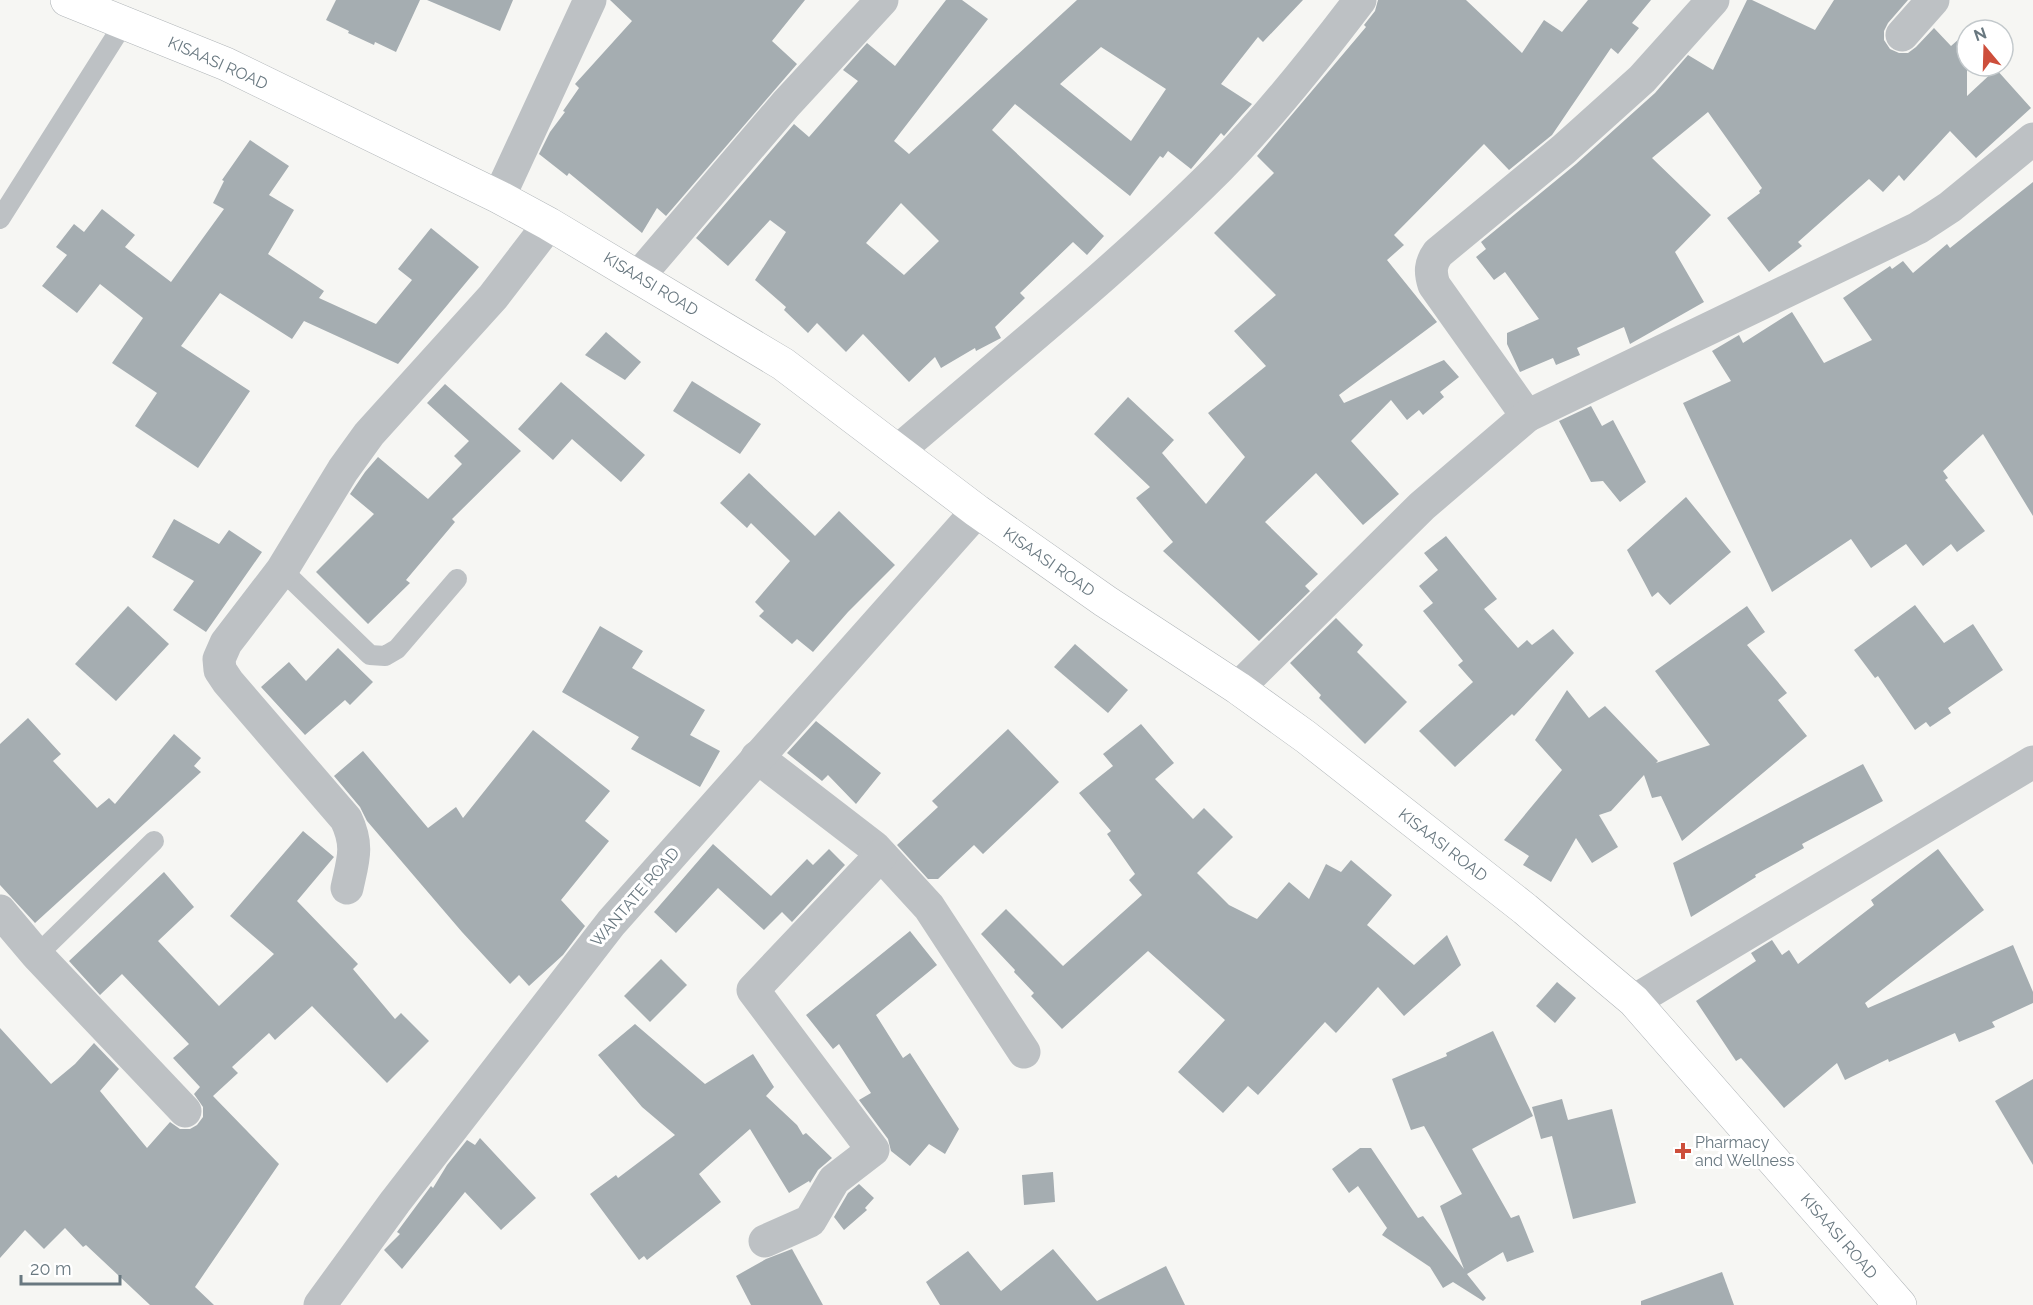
<svg xmlns="http://www.w3.org/2000/svg" width="2033" height="1305" font-family="Raleway,sans-serif">
  <rect width="100%" height="100%" fill="#f6f6f3"/>
  <g fill="#a5adb1" fill-rule="evenodd">
    <polygon points="336,0 420,0 396,52 375,42 374,45 348,33 349,31 326,20"/>
    <polygon points="427,0 513,0 500,31"/>
    <polygon points="610,0 805,0 772,41 797,64 666,216 657,208 642,233 569,173 567,176 539,154 550,132 565,112 563,111 579,88 575,84 632,21"/>
    <path d="M946,0h16l26,19 -94,122 15,13 168,-154h226l-40,42 -5,-5 -37,47 31,20 -10,11 -18,21 -3,-3 -30,36 -23,-18 -5,7 -3,-2 -30,40 -115,-92 -23,26 112,106 -17,19 -14,-13 -53,51 5,5 -30,29 6,11 -25,13 -1,-3 -34,20 -6,-11 -26,25 -46,-48 -17,18 -29,-29 -9,10 -24,-23 2,-3 -31,-27 31,-48 -16,-12 -42,46 -32,-28 98,-114 15,13 49,-56 -15,-11 24,-27 28,23zM1101,47l65,42 -35,52 -71,-57zM901,203l38,38 -35,34 -38,-32z"/>
    <polygon points="1378,0 1466,0 1522,53 1544,20 1562,32 1588,0 1651,0 1632,23 1639,28 1618,54 1611,48 1552,135 1509,170 1484,144 1394,235 1404,245 1387,260 1437,322 1339,395 1344,403 1444,360 1459,377 1440,392 1444,397 1423,415 1419,410 1407,420 1391,400 1351,441 1399,494 1363,525 1316,473 1265,522 1318,574 1305,586 1310,591 1259,641 1163,551 1173,542 1136,498 1150,487 1094,434 1128,397 1174,440 1162,453 1206,504 1245,457 1208,413 1266,366 1234,331 1276,295 1214,233 1274,173 1257,156 1366,27 1364,25 1375,11"/>
    <polygon points="1747,0 1752,0 1815,30 1834,0 1908,0 1888,23 1884,31 1884,40 1890,49 1899,53 1908,53 1916,47 1934,28 1951,46 1967,32 1967,96 1996,69 2031,108 1976,158 1950,131 1904,181 1899,175 1883,192 1869,179 1798,242 1802,246 1769,272 1727,218 1760,193 1759,191 1762,188 1708,112 1652,158 1711,215 1675,252 1704,302 1630,344 1624,327 1577,348 1580,355 1556,365 1553,358 1520,372 1507,344 1507,333 1539,319 1505,272 1494,280 1476,257 1486,249 1481,242 1576,164 1655,93 1688,55 1713,70"/>
    <polygon points="250,140 289,166 269,195 294,210 268,254 324,291 319,298 376,324 412,280 398,269 431,228 479,267 398,364 304,321 292,339 220,293 181,346 250,391 198,468 135,426 157,393 112,363 143,318 100,284 77,313 42,286 67,255 56,247 74,224 84,232 102,209 135,235 125,247 171,282 224,209 213,203 224,181 222,180"/>
    <polygon points="2033,182 2033,516 1983,434 1943,471 1948,478 1945,480 1985,531 1957,552 1951,544 1923,566 1906,544 1871,568 1851,539 1772,592 1683,403 1731,381 1712,351 1739,335 1743,343 1792,312 1824,363 1872,340 1843,298 1890,266 1892,269 1903,261 1913,273 1947,244 1950,248"/>
    <polygon points="606,332 641,362 625,380 585,355"/>
    <polygon points="692,381 761,424 740,454 673,411"/>
    <polygon points="561,382 645,455 621,482 572,439 553,460 518,429"/>
    <polygon points="445,384 521,451 452,519 455,522 406,580 410,583 368,624 316,572 374,514 350,494 365,472 378,457 428,499 462,464 454,456 469,441 427,403"/>
    <polygon points="1591,406 1602,426 1613,420 1646,482 1620,502 1603,481 1591,482 1559,421"/>
    <polygon points="749,473 815,536 839,511 895,565 848,612 813,652 797,639 792,644 759,616 764,611 755,602 790,561 751,523 747,528 720,503"/>
    <polygon points="1686,497 1731,552 1670,605 1658,592 1652,597 1627,550"/>
    <polygon points="174,519 219,544 229,530 262,552 206,632 173,610 194,581 152,557"/>
    <polygon points="1446,536 1497,599 1484,609 1518,648 1527,640 1532,645 1553,629 1574,653 1514,716 1512,714 1455,767 1419,731 1473,682 1458,665 1463,661 1423,611 1433,603 1419,586 1438,570 1424,553"/>
    <polygon points="1915,605 1944,643 1973,624 2003,670 1948,708 1951,713 1930,727 1926,722 1915,730 1878,676 1875,678 1854,650"/>
    <polygon points="128,606 169,644 116,701 75,664"/>
    <polygon points="1747,606 1765,632 1747,645 1787,693 1778,700 1807,736 1682,841 1661,796 1652,798 1644,775 1611,811 1599,815 1618,847 1592,863 1576,838 1551,882 1523,865 1529,856 1504,840 1562,770 1535,740 1567,690 1589,718 1605,706 1658,761 1656,763 1710,745 1655,671"/>
    <polygon points="1336,618 1363,645 1357,652 1407,702 1365,744 1319,698 1321,695 1290,663"/>
    <polygon points="600,626 643,651 632,668 705,710 690,735 720,751 700,787 631,749 639,737 562,692"/>
    <polygon points="1075,644 1128,690 1108,713 1054,667"/>
    <polygon points="338,648 373,682 350,705 345,700 305,735 261,687 289,662 306,681"/>
    <polygon points="28,718 61,754 53,761 97,808 109,798 115,804 174,734 201,758 194,766 201,772 35,923 0,885 0,744"/>
    <polygon points="816,721 881,773 856,804 828,775 822,781 787,753"/>
    <polygon points="1141,724 1174,763 1155,779 1193,819 1204,808 1233,837 1197,873 1229,905 1257,919 1289,882 1309,899 1326,864 1341,872 1351,860 1392,895 1367,925 1414,965 1447,935 1461,965 1404,1016 1378,987 1336,1033 1325,1022 1258,1095 1248,1086 1223,1113 1178,1072 1225,1020 1148,951 1062,1029 1031,996 1034,993 1014,972 1015,970 981,934 1006,909 1063,966 1142,895 1129,880 1135,874 1107,834 1111,831 1079,793 1113,766 1103,754"/>
    <polygon points="1008,729 1059,782 983,854 974,845 938,879 928,879 897,845 938,807 932,801"/>
    <polygon points="533,730 610,791 585,821 609,841 561,900 585,926 563,955 529,986 519,975 510,984 462,932 367,821 360,807 334,776 363,751 428,828 456,807 463,818"/>
    <polygon points="1863,764 1883,801 1802,844 1804,848 1755,875 1756,877 1691,917 1673,863"/>
    <polygon points="303,831 334,857 297,901 358,964 353,969 395,1019 401,1013 429,1041 387,1083 312,1006 275,1040 269,1033 232,1067 238,1073 213,1096 279,1164 195,1287 214,1305 150,1305 86,1245 83,1247 65,1228 44,1249 25,1230 0,1258 0,1028 51,1084 75,1064 94,1043 119,1069 100,1091 147,1148 170,1122 180,1129 190,1129 197,1125 203,1117 203,1107 194,1094 200,1087 173,1058 189,1044 122,974 100,995 69,961 164,872 194,907 158,941 219,1006 274,954 230,916"/>
    <polygon points="713,844 771,896 807,859 813,865 829,849 845,865 792,922 782,912 764,930 718,888 676,933 654,912"/>
    <polygon points="1938,849 1984,910 1865,1003 1868,1008 2013,945 2033,992 2033,1003 1992,1022 1995,1027 1959,1042 1955,1033 1889,1062 1888,1059 1845,1080 1837,1063 1784,1108 1741,1058 1736,1061 1696,1001 1756,961 1751,953 1772,940 1782,955 1789,950 1798,964 1874,905 1871,900"/>
    <polygon points="910,931 937,965 876,1015 903,1058 910,1053 959,1129 945,1154 929,1144 910,1166 891,1151 888,1139 859,1100 871,1093 839,1044 833,1049 806,1015"/>
    <polygon points="661,959 687,985 650,1022 624,996"/>
    <polygon points="1557,982 1576,998 1555,1023 1536,1006"/>
    <polygon points="635,1024 705,1084 753,1054 774,1087 766,1096 797,1125 803,1135 806,1133 832,1158 818,1170 810,1183 809,1181 789,1193 750,1129 699,1174 721,1202 647,1260 644,1256 639,1260 590,1194 616,1175 618,1178 675,1135 642,1107 598,1055"/>
    <polygon points="1493,1031 1533,1116 1472,1149 1511,1218 1519,1215 1534,1252 1507,1262 1503,1252 1467,1274 1486,1298 1483,1301 1453,1282 1443,1288 1430,1267 1382,1235 1387,1228 1358,1186 1349,1193 1332,1169 1360,1148 1371,1148 1418,1218 1423,1216 1464,1269 1440,1206 1462,1194 1424,1126 1411,1130 1392,1079 1447,1056 1446,1053"/>
    <polygon points="2033,1079 2033,1165 1995,1101"/>
    <polygon points="1562,1099 1568,1120 1612,1109 1636,1203 1573,1219 1552,1136 1541,1139 1532,1107"/>
    <polygon points="480,1138 536,1198 501,1230 465,1192 402,1269 384,1250 400,1234 397,1232 431,1186 433,1188 447,1165 467,1140 475,1145"/>
    <polygon points="1053,1172 1055,1202 1024,1205 1022,1175"/>
    <polygon points="859,1184 874,1198 865,1208 867,1210 844,1230 834,1217 848,1193"/>
    <polygon points="792,1249 823,1305 751,1305 736,1276 766,1259"/>
    <polygon points="1053,1249 1097,1301 1166,1266 1185,1305 940,1305 926,1282 968,1251 1001,1291"/>
    <polygon points="1722,1272 1734,1305 1641,1305 1641,1301"/>
  </g>
  <g fill="none" stroke-linecap="round" stroke-linejoin="round">
    <g stroke="#b0b5b8" stroke-width="34">
      <polyline id="secondary" points="67,0 226,64 499,197 549,224 783,364 977,511 1105,601 1238,688 1306,737 1525,909 1634,1001 1900,1305"/>
    </g>
    <g stroke="#bdc1c4" stroke-width="20">
      <polyline points="0,219 124,23"/>
      <polyline points="282,570 370,655 385,656 397,649 457,579"/>
      <polyline points="37,955 154,841"/>
    </g>
    <g stroke="#bdc1c4" stroke-width="33">
      <polyline points="1902,35 1933,0"/>
      <polyline points="499,197 590,0"/>
      <polyline points="638,277 786,104 882,0"/>
      <path d="M1527,416l-93,-131c-4,-13 -4,-21 4,-32l125,-103 79,-71 71,-79"/>
      <path d="M898,451c108,-93 220,-182 321,-283 51,-52 97,-110 141,-168"/>
      <polyline points="1238,688 1422,506 1527,416 1918,228 1950,207 2033,139"/>
      <polyline points="757,757 874,847 929,907 1024,1052"/>
      <path d="M347,888c6,-28 12,-42 -1,-69l-118,-137 -8,-12 -1,-11 7,-16 56,-73 61,-100 26,-36 124,-137 56,-73"/>
      <polyline points="0,911 37,955 185,1111"/>
      <polyline points="1634,1001 2033,762"/>
      <polyline points="765,1241 810,1221 834,1180 873,1150 753,990 881,855"/>
      <polyline points="320,1305 395,1202 611,923 977,511"/>
    </g>
    <use href="#secondary" stroke="#fff" stroke-width="33"/>
  </g>
  <path fill="#cd4e3b" stroke="#fff" stroke-width="2" d="M1680 1142h6v6h6v6h-6v6h-6v-6h-6v-6h6z"/>
  <g text-anchor="middle" dominant-baseline="central" stroke-width="6" stroke-linejoin="round" paint-order="stroke">
    <g font-size="16" fill="#697880" stroke="#fff">
      <text transform="translate(218 63) rotate(24)">KISAASI ROAD</text>
      <text transform="translate(651 284) rotate(31)">KISAASI ROAD</text>
      <text transform="translate(1049 562) rotate(35)">KISAASI ROAD</text>
      <text transform="translate(1443 845) rotate(38)">KISAASI ROAD</text>
      <text transform="translate(635 897) rotate(-49)">WANTATE ROAD</text>
      <text transform="translate(1839 1236) rotate(49)">KISAASI ROAD</text>
    </g>
    <g font-size="16" fill="#697880" stroke="#fff" text-anchor="start">
      <text x="1695" y="1142">Pharmacy<tspan x="1695" dy="18">and Wellness</tspan></text>
    </g>
  </g>
  <g transform="translate(1985 48) rotate(341)"><circle r="28" fill="#ffffff" stroke="#c3c9cc" stroke-width="1.5"/>
  <path d="M0-4.5L10 22L0 15L-10 22Z" fill="#cd4e3b"/>
  <text y="-9" font-size="16" font-weight="bold" text-anchor="middle" fill="#697880">N</text>
  </g>
  <path d="M21 1275v9h99v-9" fill="none" stroke="#697880" stroke-width="3"/>
  <text x="30" y="1275" font-size="18" fill="#697880" stroke="#ffffff" stroke-width="4.5" paint-order="stroke">20 m</text>
</svg>
